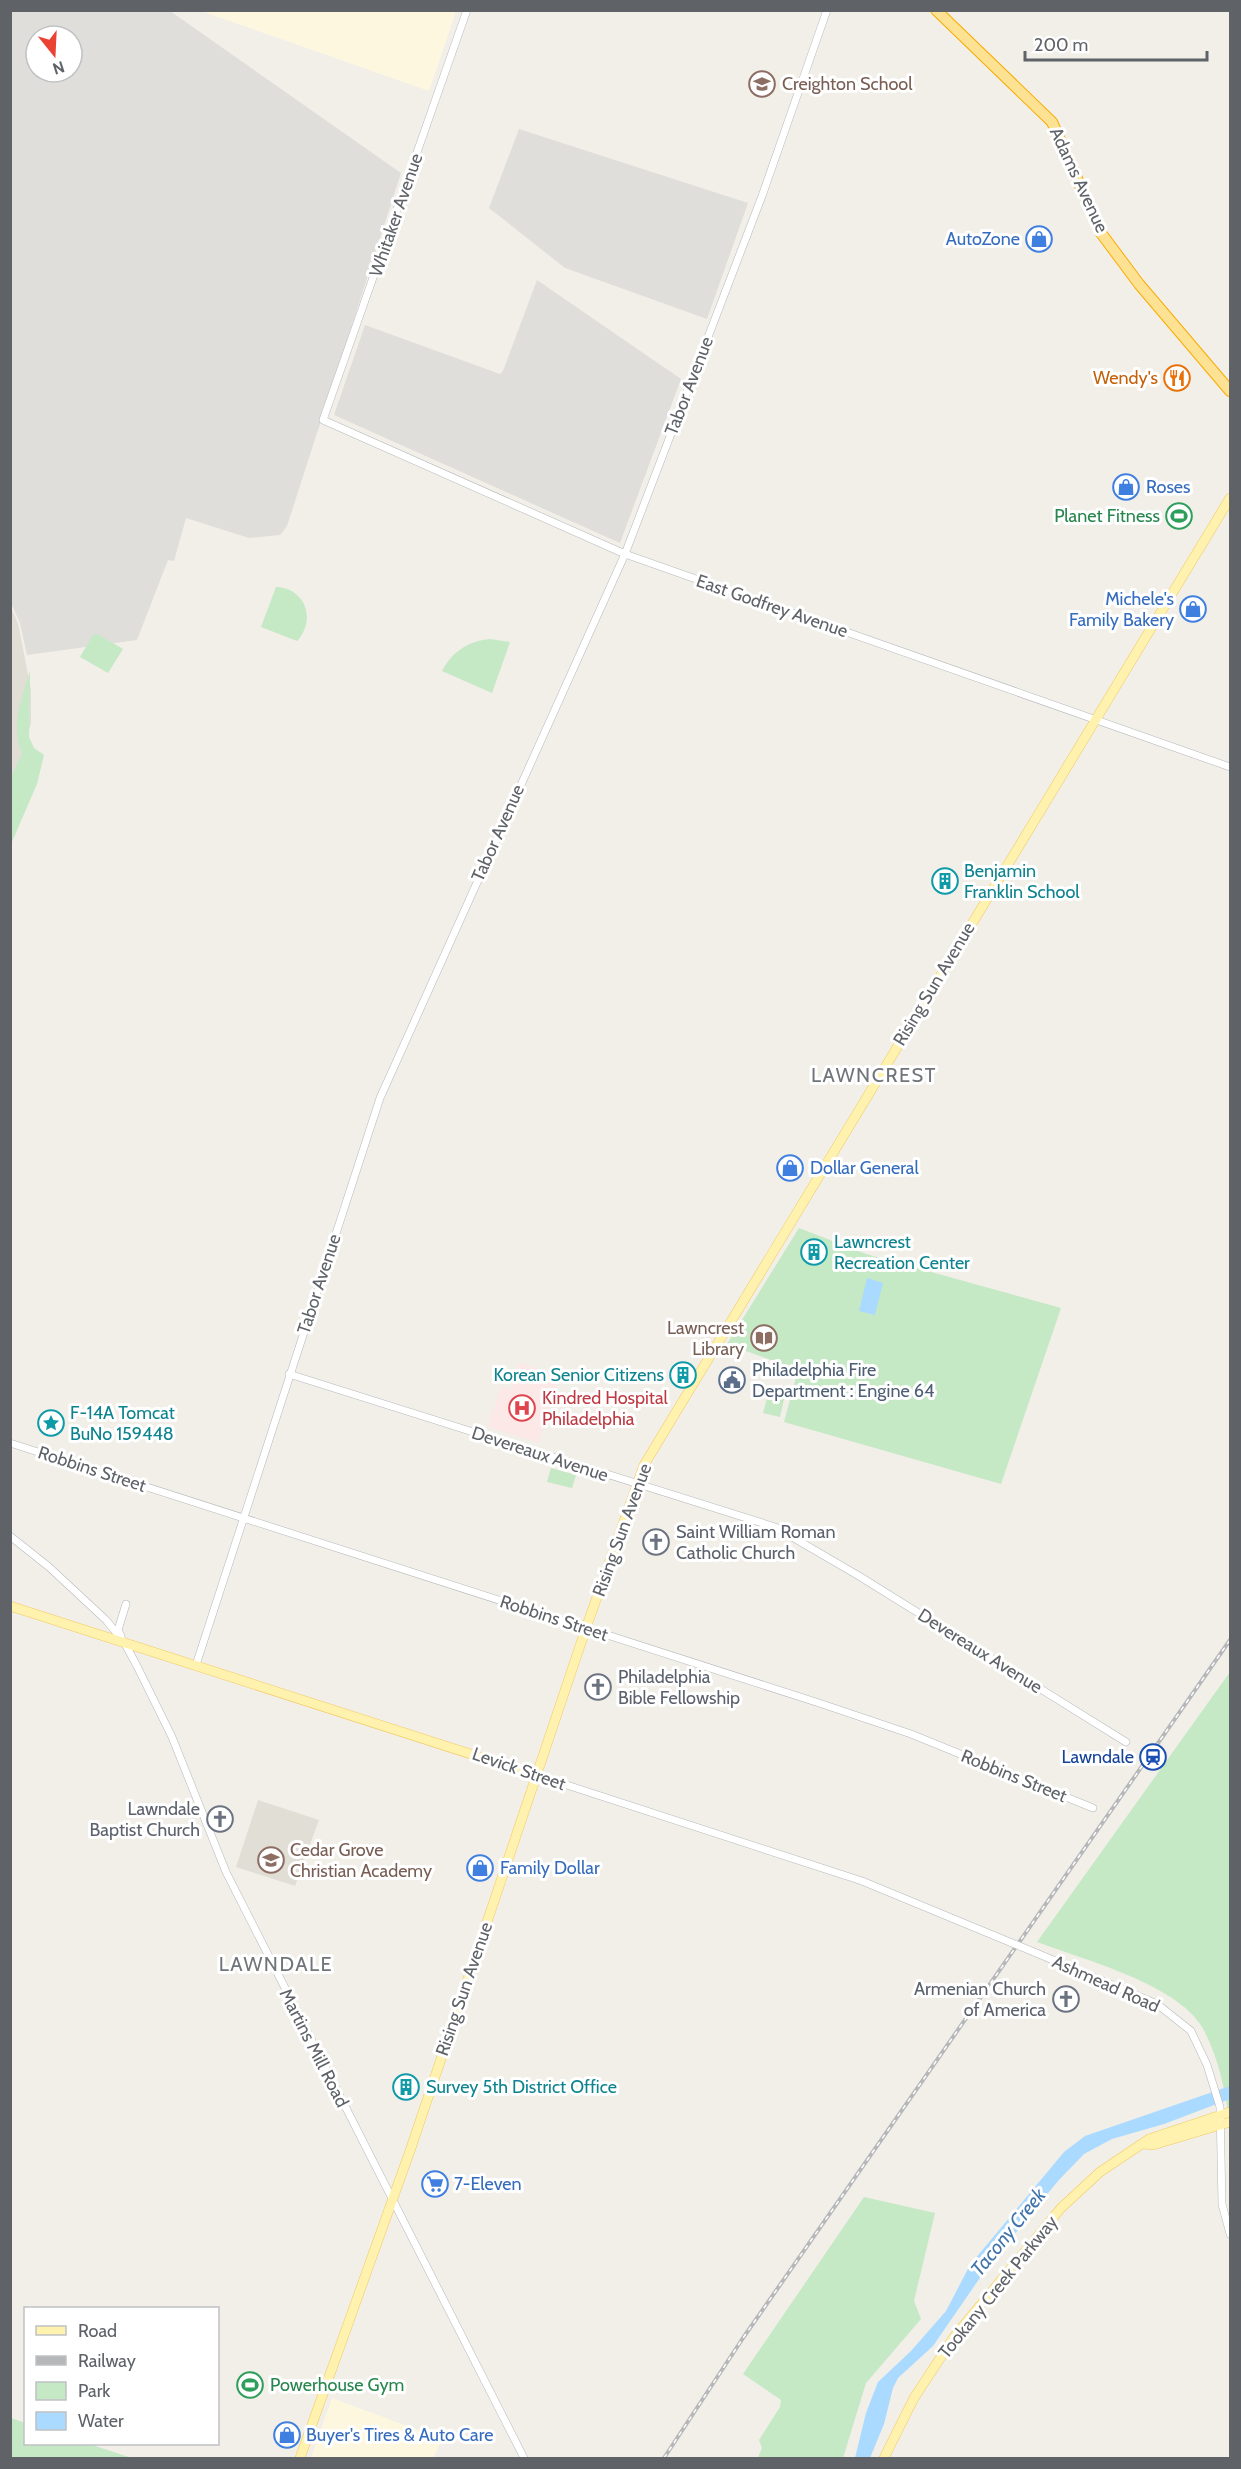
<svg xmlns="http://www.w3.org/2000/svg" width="1241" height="2469" font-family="Cabin,sans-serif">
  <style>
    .commercial { fill: #fef7e0 }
    .industrial { fill: #e0deda; fill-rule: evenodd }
    .education { fill: #e1ded6 }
    .medical { fill: #fce8e6 }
    .green { fill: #c5e8c5 }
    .water { fill: #aadaff }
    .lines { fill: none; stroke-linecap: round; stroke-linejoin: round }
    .minor-casing { stroke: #b5b8bc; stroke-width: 8 }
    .major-casing { stroke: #f2c960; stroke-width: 10 }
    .highway-casing { stroke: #f9ab00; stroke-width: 12 }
    .minor { stroke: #fff; stroke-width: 7 }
    .major { stroke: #fff2af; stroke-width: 9 }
    .highway { stroke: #fde293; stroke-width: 10 }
    .rail-casing { stroke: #b6b7b8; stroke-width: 4 }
    .rail { stroke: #fff; stroke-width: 1.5; stroke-dasharray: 4.5; stroke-linecap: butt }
    .minor-bridge-casing { stroke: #b5b8bc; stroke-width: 8; stroke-linecap: butt }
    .minor-bridge { stroke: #fff; stroke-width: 7 }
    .labels { text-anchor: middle; stroke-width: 6; stroke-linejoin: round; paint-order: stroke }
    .education-label { font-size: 18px; fill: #785e54; stroke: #fff; text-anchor: start }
    .street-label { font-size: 18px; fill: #5f6368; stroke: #fff }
    .shop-label { font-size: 18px; fill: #366cbe; stroke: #fff; text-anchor: start }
    .food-label { font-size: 18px; fill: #c56008; stroke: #fff; text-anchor: end }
    .leisure-label { font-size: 18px; fill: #27864d; stroke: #fff; text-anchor: end }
    .culture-label { font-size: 18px; fill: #0d838f; stroke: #fff; text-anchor: start }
    .service-label { font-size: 18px; fill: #4e5e75; stroke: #fff; text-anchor: start }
    .health-label { font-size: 18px; fill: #be3a42; stroke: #fff; text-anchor: start }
    .worship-label { font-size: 18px; fill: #5b616d; stroke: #fff; text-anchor: start }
    .transit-label { font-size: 18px; fill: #164399; stroke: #fff; text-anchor: end }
    .neighbourhood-label { font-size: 20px; letter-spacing: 1.5px; fill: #70757a; stroke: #fff }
    .water-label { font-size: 20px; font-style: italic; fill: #4174aa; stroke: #fff }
  </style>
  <rect width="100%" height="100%" fill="#f1efe8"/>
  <path class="commercial" d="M201,11h255l-27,80z
    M332,2398l110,41 -9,19h-122z"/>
  <path class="industrial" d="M11,11h159l231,162 -114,353 -7,9 -31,3 -63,-20 -12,43 -6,-1 -31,80 -110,15 -7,-32 -9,-20zM36,36h36v36h-36z
    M519,129l229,74 -41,116 -142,-51 -76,-60z
    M537,280l144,99 -61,164 -286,-128 31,-90 135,49 3,-3z"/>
  <path class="education" d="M10,606l8,17 13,67v33l-11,39 -9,16z
    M258,1800l61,20 -24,66 -59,-19z"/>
  <path class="medical" d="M519,1363l41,13 -21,67 -51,-16 13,-41 10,3z"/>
  <path class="green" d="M276,587c29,1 41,32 21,54l-36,-14z
    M97,634l26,15 -15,24 -28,-16 13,-22z
    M490,639l20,3 -18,51 -50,-22c10,-19 26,-30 48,-32z
    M30,671l-1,66 5,11 10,7 -7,29 -26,60v-66l11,-25c-12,-27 0,-54 8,-82z
    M799,1228l67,26 195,54 -60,176 -217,-62 14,-52 -71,-26z
    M769,1391l16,4 -5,22 -17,-4z
    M551,1468l25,7 -4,13 -25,-6z
    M1230,1672v452c-5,-33 -11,-67 -28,-97 -25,-43 -120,-68 -165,-85z
    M864,2197l71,16 -21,88 7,18 -55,64 -23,75h-85l4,-10 -3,-8 21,-33 1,-7 -38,-26z
    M11,2418l14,5 1,21h63l43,14h-121z"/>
  <path class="water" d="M867,1278l16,5 -8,32 -16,-4z
    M1230,2086v13l-66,25 -52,15 -28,15 -26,27 -72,88 -53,77 -35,32 -5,10 -9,36 -14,34h-15l11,-45 12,-31 33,-31 35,-40 24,-46 94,-113 21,-16z"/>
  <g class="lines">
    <g class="minor-casing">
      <path id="minor" d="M467,10l-144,410 302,134 605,213
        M289,1374l486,153 84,49 267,166
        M10,1443l809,260 92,31 182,74
        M10,1536l39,31 57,53 18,22 13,24 35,71 54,135 298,586
        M121,1636l-3,-6 8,-26
        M196,1665l184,-567 245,-544 137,-358 65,-186
        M536,1775l326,106 150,62
        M1034,1952l123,52 34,27 16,34 13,42 2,97 8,30"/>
    </g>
    <g class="major-casing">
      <path id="major" d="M10,1606l526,169
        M1144,2144l9,1 77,-23
        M300,2458l111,-310 175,-520 58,-163 586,-967
        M884,2458l30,-60 40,-61 107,-129 39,-36 49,-33 81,-27"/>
    </g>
    <g class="highway-casing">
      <path id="highway" d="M936,10l116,112 49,111 38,51 91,107"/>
    </g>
    <use href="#minor" class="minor"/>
    <use href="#major" class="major"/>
    <use href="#highway" class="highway"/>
    <g class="rail-casing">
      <path id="rail" d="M664,2458l79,-120 487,-698"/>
    </g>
    <use href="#rail" class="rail"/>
    <g class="minor-bridge-casing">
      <path id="minor-bridge" d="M1012,1943l22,9"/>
    </g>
    <use href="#minor-bridge" class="minor-bridge"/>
  </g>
  <defs>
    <g id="school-ring" transform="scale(1.35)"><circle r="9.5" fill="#fff" stroke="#8d6e63" stroke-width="1.5"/><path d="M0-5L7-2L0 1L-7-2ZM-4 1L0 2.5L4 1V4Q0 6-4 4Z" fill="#8d6e63"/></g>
    <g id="shop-ring" transform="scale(1.35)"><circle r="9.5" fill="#fff" stroke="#3f7fe0" stroke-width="1.5"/><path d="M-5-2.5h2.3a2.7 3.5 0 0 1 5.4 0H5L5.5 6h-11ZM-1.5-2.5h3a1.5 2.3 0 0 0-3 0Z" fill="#3f7fe0"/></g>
    <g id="restaurant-ring" transform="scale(1.35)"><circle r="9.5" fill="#fff" stroke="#e8710a" stroke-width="1.5"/><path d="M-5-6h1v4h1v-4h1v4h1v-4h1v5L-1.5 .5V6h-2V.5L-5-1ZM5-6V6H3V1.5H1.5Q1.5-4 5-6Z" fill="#e8710a"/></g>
    <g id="stadium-ring" transform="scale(1.35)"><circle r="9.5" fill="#fff" stroke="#2e9e5b" stroke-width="1.5"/><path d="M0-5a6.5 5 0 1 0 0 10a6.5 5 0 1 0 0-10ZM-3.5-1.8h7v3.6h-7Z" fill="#2e9e5b"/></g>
    <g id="building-ring" transform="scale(1.35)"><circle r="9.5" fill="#fff" stroke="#0f9aa8" stroke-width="1.5"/><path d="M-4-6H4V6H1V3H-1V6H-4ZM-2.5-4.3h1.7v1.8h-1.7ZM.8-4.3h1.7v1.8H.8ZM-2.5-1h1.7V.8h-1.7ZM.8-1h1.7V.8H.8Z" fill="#0f9aa8"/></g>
    <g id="library-ring" transform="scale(1.35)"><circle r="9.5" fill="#fff" stroke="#8d6e63" stroke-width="1.5"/><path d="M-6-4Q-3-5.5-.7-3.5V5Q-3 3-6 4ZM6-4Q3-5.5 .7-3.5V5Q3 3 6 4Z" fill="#8d6e63"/></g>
    <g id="civic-ring" transform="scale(1.35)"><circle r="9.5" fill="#fff" stroke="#5c6f8a" stroke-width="1.5"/><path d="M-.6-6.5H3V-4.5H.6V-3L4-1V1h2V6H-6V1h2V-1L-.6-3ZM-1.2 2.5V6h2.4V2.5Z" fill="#5c6f8a"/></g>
    <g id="hospital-ring" transform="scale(1.35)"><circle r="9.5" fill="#fff" stroke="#e0444e" stroke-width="1.5"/><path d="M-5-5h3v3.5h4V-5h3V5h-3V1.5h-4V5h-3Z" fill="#e0444e"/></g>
    <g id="sight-ring" transform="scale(1.35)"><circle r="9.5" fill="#fff" stroke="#0f9aa8" stroke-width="1.5"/><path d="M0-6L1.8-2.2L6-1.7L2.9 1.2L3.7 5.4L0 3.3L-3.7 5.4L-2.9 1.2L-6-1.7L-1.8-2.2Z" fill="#0f9aa8"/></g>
    <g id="church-ring" transform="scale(1.35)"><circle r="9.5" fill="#fff" stroke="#6b7280" stroke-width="1.5"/><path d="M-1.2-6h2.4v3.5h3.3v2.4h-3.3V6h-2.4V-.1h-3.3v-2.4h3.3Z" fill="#6b7280"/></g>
    <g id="station-ring" transform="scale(1.35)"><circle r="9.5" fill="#fff" stroke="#1a4fb4" stroke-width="1.5"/><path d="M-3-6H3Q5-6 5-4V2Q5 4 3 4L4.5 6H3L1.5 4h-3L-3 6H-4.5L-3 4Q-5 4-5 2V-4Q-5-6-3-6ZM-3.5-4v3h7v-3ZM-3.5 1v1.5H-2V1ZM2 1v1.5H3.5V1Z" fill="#1a4fb4"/></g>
    <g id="supermarket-ring" transform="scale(1.35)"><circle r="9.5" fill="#fff" stroke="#3f7fe0" stroke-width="1.5"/><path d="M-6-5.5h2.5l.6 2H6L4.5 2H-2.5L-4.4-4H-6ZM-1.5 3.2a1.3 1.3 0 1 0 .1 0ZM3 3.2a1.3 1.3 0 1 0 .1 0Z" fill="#3f7fe0"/></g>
  </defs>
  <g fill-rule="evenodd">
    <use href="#school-ring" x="762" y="84"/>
    <use href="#shop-ring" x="1039" y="239"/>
    <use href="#restaurant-ring" x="1177" y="378"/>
    <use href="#shop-ring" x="1126" y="487"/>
    <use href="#stadium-ring" x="1179" y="516"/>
    <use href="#shop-ring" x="1193" y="609"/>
    <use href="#building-ring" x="945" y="881"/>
    <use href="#shop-ring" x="790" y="1168"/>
    <use href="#building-ring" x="814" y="1252"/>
    <use href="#library-ring" x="764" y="1338"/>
    <use href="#building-ring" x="683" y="1375"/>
    <use href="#civic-ring" x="732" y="1380"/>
    <use href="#hospital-ring" x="522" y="1408"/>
    <use href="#sight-ring" x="51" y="1423"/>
    <use href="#church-ring" x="656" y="1542"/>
    <use href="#church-ring" x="598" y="1687"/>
    <use href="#station-ring" x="1153" y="1757"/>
    <use href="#church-ring" x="220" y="1819"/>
    <use href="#school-ring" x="271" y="1860"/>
    <use href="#shop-ring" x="480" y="1868"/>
    <use href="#church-ring" x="1066" y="1999"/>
    <use href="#building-ring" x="406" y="2087"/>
    <use href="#supermarket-ring" x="435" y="2184"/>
    <use href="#stadium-ring" x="250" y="2385"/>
    <use href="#shop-ring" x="287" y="2435"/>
  </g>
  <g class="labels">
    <g class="education-label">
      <text x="782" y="90">Creighton School</text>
      <text x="744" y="1334" text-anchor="end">Lawncrest<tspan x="744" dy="21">Library</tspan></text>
      <text x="290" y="1856">Cedar Grove<tspan x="290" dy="21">Christian Academy</tspan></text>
    </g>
    <g class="street-label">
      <text transform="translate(1079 180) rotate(65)" y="6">Adams Avenue</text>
      <text transform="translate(396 215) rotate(-71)" y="6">Whitaker Avenue</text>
      <text transform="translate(689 386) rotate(-69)" y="6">Tabor Avenue</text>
      <text transform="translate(772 606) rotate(19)" y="6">East Godfrey Avenue</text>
      <text transform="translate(498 833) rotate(-66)" y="6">Tabor Avenue</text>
      <text transform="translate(934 984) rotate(-59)" y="6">Rising Sun Avenue</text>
      <text transform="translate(319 1284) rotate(-72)" y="6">Tabor Avenue</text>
      <text transform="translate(540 1454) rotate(18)" y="6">Devereaux Avenue</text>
      <text transform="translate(92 1469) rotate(18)" y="6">Robbins Street</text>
      <text transform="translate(622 1530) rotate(-70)" y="6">Rising Sun Avenue</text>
      <text transform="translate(554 1618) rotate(18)" y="6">Robbins Street</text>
      <text transform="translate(980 1651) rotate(32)" y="6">Devereaux Avenue</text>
      <text transform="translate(519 1769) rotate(19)" y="6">Levick Street</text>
      <text transform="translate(1014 1776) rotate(22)" y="6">Robbins Street</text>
      <text transform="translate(1106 1984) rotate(24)" y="6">Ashmead Road</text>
      <text transform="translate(464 1989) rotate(-71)" y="6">Rising Sun Avenue</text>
      <text transform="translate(314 2048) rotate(63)" y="6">Martins Mill Road</text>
      <text transform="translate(998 2287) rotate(-51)" y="6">Tookany Creek Parkway</text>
    </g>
    <g class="shop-label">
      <text x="1020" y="245" text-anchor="end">AutoZone</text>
      <text x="1146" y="493">Roses</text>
      <text x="1174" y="605" text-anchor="end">Michele's<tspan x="1174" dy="21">Family Bakery</tspan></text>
      <text x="810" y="1174">Dollar General</text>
      <text x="500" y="1874">Family Dollar</text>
      <text x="454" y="2190">7-Eleven</text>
      <text x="306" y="2441">Buyer's Tires &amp; Auto Care</text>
    </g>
    <g class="food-label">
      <text x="1158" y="384">Wendy's</text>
    </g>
    <g class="leisure-label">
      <text x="1160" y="522">Planet Fitness</text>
      <text x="270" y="2391" text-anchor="start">Powerhouse Gym</text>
    </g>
    <g class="culture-label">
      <text x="964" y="877">Benjamin<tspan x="964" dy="21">Franklin School</tspan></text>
      <text x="834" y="1248">Lawncrest<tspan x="834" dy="21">Recreation Center</tspan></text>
      <text x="664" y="1381" text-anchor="end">Korean Senior Citizens</text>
      <text x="70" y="1419">F-14A Tomcat<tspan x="70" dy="21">BuNo 159448</tspan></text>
      <text x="426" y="2093">Survey 5th District Office</text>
    </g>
    <g class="service-label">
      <text x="752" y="1376">Philadelphia Fire<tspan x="752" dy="21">Department : Engine 64</tspan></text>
    </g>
    <g class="health-label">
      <text x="542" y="1404">Kindred Hospital<tspan x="542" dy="21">Philadelphia</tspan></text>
    </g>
    <g class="worship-label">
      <text x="676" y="1538">Saint William Roman<tspan x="676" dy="21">Catholic Church</tspan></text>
      <text x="618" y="1683">Philadelphia<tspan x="618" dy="21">Bible Fellowship</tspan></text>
      <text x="200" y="1815" text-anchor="end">Lawndale<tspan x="200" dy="21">Baptist Church</tspan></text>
      <text x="1046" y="1995" text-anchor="end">Armenian Church<tspan x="1046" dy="21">of America</tspan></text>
    </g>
    <g class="transit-label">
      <text x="1134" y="1763">Lawndale</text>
    </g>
    <g class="neighbourhood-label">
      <text x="874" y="1082">LAWNCREST</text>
      <text x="276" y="1971">LAWNDALE</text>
    </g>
    <g class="water-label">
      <text transform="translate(1008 2232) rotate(-51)" y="7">Tacony Creek</text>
    </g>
  </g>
  <rect width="1241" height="2469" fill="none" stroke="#5f6368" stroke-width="24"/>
  <rect x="24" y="2307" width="195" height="138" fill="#ffffff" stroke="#bfc1c3" stroke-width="1.5"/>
  <rect x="36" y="2326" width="30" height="9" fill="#fff2af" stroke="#bfc1c3" stroke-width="1.5"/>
  <text x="78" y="2337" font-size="18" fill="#5f6368">Road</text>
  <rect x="36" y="2356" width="30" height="9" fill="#b6b7b8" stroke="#bfc1c3" stroke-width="1.5"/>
  <text x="78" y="2367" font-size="18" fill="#5f6368">Railway</text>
  <rect x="36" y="2382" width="30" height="18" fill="#c5e8c5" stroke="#bfc1c3" stroke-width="1.5"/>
  <text x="78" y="2397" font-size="18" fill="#5f6368">Park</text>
  <rect x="36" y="2412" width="30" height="18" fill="#aadaff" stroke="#bfc1c3" stroke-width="1.5"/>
  <text x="78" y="2427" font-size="18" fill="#5f6368">Water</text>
  <g transform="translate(54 54) rotate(162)"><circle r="28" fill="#ffffff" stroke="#bfc1c3" stroke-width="1.5"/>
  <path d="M0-4.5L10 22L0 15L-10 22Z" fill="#ea4335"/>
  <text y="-9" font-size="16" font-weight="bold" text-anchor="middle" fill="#5f6368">N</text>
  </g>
  <path d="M1025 51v9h182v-9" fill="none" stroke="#5f6368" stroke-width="3"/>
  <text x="1034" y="51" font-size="18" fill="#5f6368" stroke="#ffffff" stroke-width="4.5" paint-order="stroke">200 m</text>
</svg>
